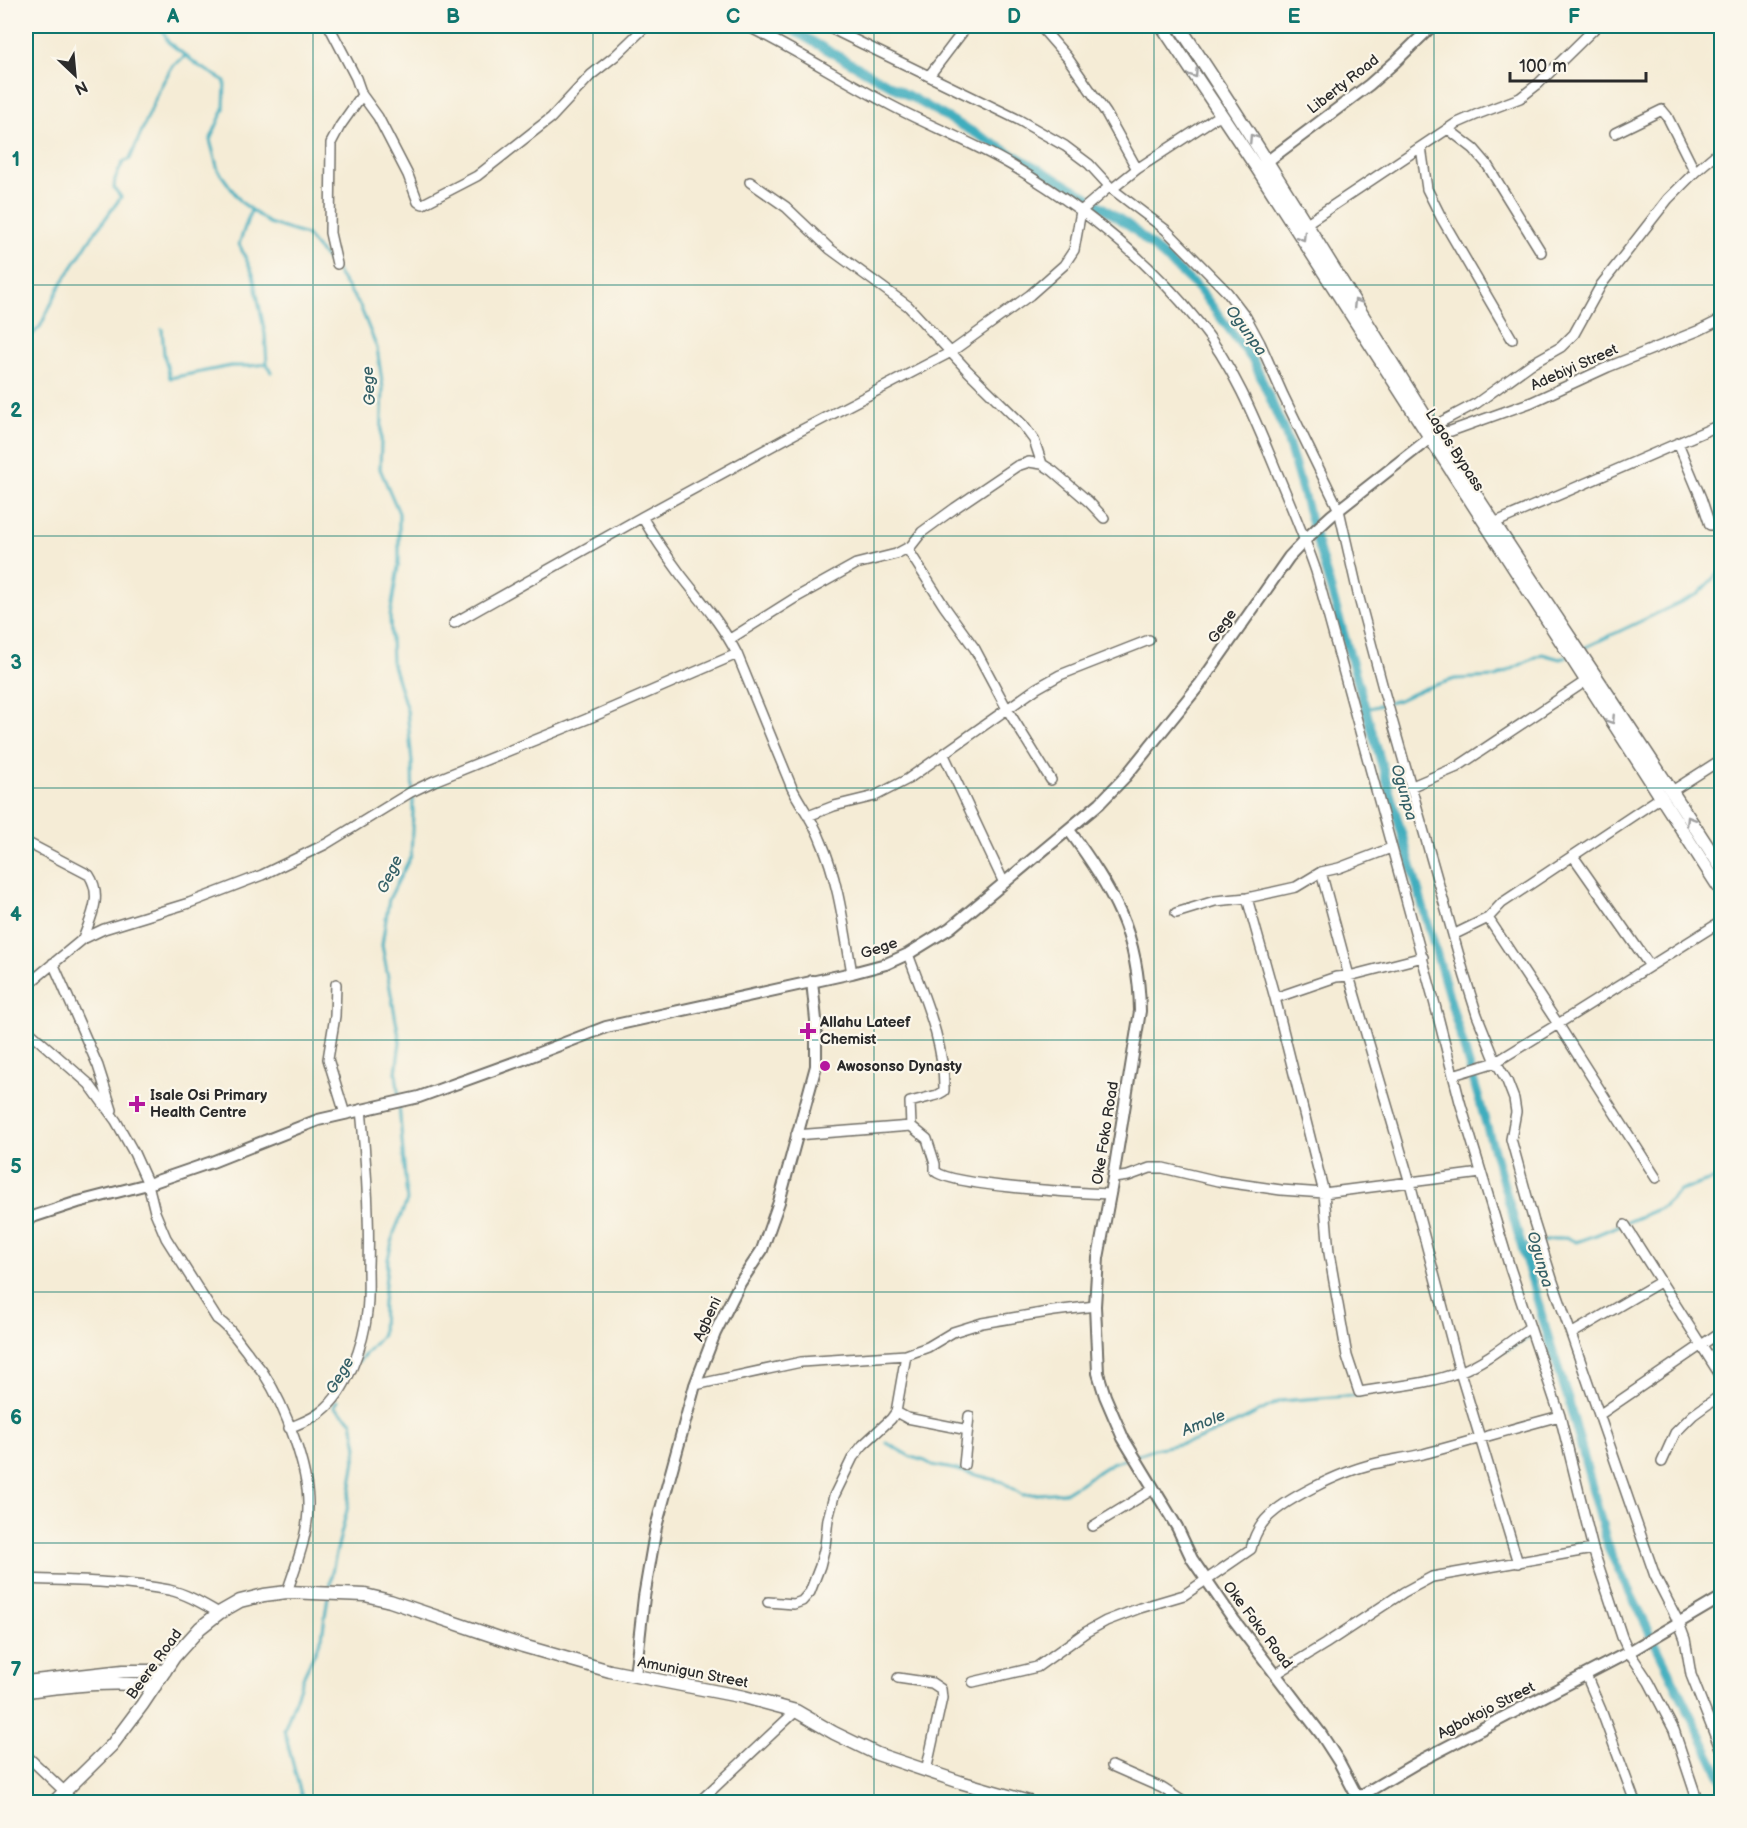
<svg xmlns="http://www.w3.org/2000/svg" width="1747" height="1828" font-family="'Balsamiq Sans',sans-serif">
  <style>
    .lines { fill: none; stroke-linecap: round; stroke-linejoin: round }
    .stream { stroke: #40adbe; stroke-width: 3 }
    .canal { stroke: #40adbe; stroke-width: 9 }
    .minor-casing { stroke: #726f67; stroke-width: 12 }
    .tertiary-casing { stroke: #726f67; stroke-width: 14 }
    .secondary-casing { stroke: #726f67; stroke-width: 15 }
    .minor { stroke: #fff; stroke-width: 9 }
    .tertiary { stroke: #fff; stroke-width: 10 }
    .secondary { stroke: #fff; stroke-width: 12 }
    .oneway { stroke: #a0a0a0 }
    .grid { fill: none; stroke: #0f766e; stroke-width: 1.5; stroke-opacity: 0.55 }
    .poi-dot { fill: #b5179e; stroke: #fbf7ec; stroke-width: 2 }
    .labels { text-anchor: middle; stroke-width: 4.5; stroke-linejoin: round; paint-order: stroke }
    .street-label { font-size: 15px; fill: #2b2b2b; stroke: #fbf7ec }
    .poi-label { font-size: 15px; font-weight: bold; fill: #2b2b2b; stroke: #fbf7ec; text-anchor: start }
    .water-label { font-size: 16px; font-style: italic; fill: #335f66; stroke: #fbf7ec }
    .neatline { fill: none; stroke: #0f766e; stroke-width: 2 }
    .grid-label { font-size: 20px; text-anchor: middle; font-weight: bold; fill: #0f766e }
  </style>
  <rect width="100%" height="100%" fill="#fbf7ec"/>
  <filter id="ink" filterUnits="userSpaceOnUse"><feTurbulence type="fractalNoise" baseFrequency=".0167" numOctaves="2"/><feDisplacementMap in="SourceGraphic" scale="12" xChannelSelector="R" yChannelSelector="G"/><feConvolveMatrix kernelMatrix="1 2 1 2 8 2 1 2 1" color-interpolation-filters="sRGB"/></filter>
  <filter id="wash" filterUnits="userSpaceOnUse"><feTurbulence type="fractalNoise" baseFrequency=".008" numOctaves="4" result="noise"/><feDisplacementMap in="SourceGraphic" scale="24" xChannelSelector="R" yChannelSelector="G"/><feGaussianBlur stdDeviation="1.35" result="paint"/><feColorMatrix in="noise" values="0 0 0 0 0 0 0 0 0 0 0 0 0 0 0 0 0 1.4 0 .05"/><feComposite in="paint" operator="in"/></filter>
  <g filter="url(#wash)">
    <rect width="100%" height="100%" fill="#f5ecd6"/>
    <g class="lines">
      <path class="stream" d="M161,26l7,16 31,24 26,15 -1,28 -14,31 8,30 23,32 28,21 37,12 29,34 25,37 17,42 6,40 -3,81 19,44v48l-9,55 2,46 15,48 5,52 1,50 -2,44 -22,43 -7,46 18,97 -4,31 3,25
        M251,210l-12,34 14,30 12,60 2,30 4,8
        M162,329l2,25 6,24 61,-12h18l18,-2
        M26,341l14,-14 20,-41 29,-45 32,-44 -7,-9 1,-9 8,-17 7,-3 31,-73 12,-21 13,-9
        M1582,649l116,-55 24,-25
        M1366,709l33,-9 24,-11 32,-10 41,-2 46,-23 18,5 7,-3
        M1521,1246l45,-9 10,5 20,-7 67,-28 17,-16 42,-15
        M1505,1351l26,-14
        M359,1361l23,-26 1,-33 5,-43 6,-26 13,-32 -8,-96
        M887,1443l24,14 14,4 7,4 21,4 50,13 20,13 43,-3 46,-29 19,-6
        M1137,1455l17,-6 40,-8 49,-21 37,-19 80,-6
        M329,1589l5,-27 13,-52 10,-63 -5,-26 -18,-14 3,-6
        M303,1802l-19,-72 20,-55 18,-38 6,-41"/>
      <path class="canal" d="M785,26l298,168 47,32 69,63 55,73 32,73 260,895 23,72 40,148 113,229"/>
    </g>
  </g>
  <g filter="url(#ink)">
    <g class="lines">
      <g class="minor-casing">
        <path id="minor" d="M329,26l27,52 6,17 16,22 30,58 10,27 5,2 54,-28 61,-48 13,-10 40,-43 24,-19 31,-30
          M747,26c49,24 97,55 147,81 38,20 80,36 117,58 70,41 136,93 187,157 35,43 57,97 78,148 14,33 28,66 40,101l118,430 26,101 50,166 50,148 33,133 29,88 7,15 20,30 25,48 24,72
          M826,26l193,94 46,26 24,18 23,25 54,41 61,62 19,25 14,26 23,52 56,115 20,88 24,90 82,289 12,38 19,47 11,19 7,18 2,13 -5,27 23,83 19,60 102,294 24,47 6,16 6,36 31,78
          M1040,26l27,31 39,56 31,56
          M929,76l38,-50
          M1448,129l26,20 12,14 55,89
          M1615,133l47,-23 5,6 28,56
          M1421,147l6,42 15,30 70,120
          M750,182l36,25 44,42 78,57 60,65 55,54 11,15 8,24
          M1307,223l148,-99 23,-10 42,-16 18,-14 59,-58
          M337,264l-7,-31 1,-90 9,-17 22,-31
          M1437,433l14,-2 81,-29 76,-35 92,-37 22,-11
          M1440,433l-1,-7 2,-4 36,-19 54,-39 30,-17 13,-13 27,-49 67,-86 27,-27 27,-23
          M1678,443l23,55 9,27
          M642,517c12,20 25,39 39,58 20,26 41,49 56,79l55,134c9,18 22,34 29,53 18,41 23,88 31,132
          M1494,523l228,-99
          M907,548l37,58 31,43 32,60 44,71
          M454,623l188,-106 152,-83 157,-82 79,-57 34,-30 10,-15 7,-39 28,-24 3,2 25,-20 84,-55
          M730,639l65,-41 61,-34 40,-10 15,-8 11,-14 33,-24 62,-42 12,-4 13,2 11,7 36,31 15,16
          M944,755l60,128
          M1410,787l47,-20 129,-86
          M1672,791l50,-32
          M808,816l26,-10 41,-10 33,-17 129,-91 23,-13 89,-35
          M26,842l63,33c14,21 2,42 -6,64
          M1573,856l77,110
          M1321,872l28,104 61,207 50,189 58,191
          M1247,898l28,100 49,195 5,60 18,103 12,36c34,-6 68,-7 100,-20 26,-10 49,-29 71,-45
          M1176,913l39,-12 32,-3 49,-11 25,-15 18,-4 52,-20
          M1453,935l35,-17
          M908,954c16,44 37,90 36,137l-7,4 -27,7 1,24 16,13 8,25v7c15,15 147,22 175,23
          M53,963l45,103 14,44
          M336,984l-1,32 -7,43 17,55
          M26,986l57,-47 21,-10 85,-26 73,-28 64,-31 85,-52 23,-11 153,-62 150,-65
          M1275,998l61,-21 13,-1 74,-19
          M26,1029l63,55 27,37 18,32 14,31 7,28 11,26 51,81c13,8 20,21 30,33 5,8 12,14 17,22 21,32 45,95 44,133 0,29 -12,58 -21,85
          M1453,1075l43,-13 62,-38 164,-103
          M796,1135l115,-9
          M1113,1178l15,-2 22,-8h13l55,13 63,9 43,3 157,-20
          M1656,1178l-98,-154 -70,-106 14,-15 159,-106
          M1625,1225l97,153
          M1571,1334l89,-52
          M695,1385l106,-23 105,-7 22,-8 25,-15 29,-9 72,-12 41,-5
          M896,1412l11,6 61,12
          M1599,1415l123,-84
          M289,1428c11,-5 24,-9 33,-17 25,-19 42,-68 45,-99 2,-15 1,-31 1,-46 2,-52 -2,-105 -7,-157
          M1662,1462l13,-29 18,-18 29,-21
          M964,1465l5,-49
          M1093,1526l59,-36
          M26,1579c47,2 96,2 143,11 18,4 34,14 50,23
          M768,1602l26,2 8,-3 8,-9 10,-26 5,-20 3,-27 6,-23 19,-39 10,-12 28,-26 5,-7 10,-57
          M1276,1674l49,-30 79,-52 28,-15 161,-28
          M1586,1675l15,35 34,92
          M898,1678l34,5 9,6 1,9 -16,73
          M973,1682l64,-15 49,-35 20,-11 34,-13 44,-13 67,-46c2,-9 5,-17 11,-25 17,-24 82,-53 111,-60 17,-4 33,-6 50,-10 46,-12 91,-26 137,-38
          M26,1755l39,37
          M1112,1766l50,22 22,14
          M699,1802l97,-91"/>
      </g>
      <g class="tertiary-casing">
        <path id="tertiary" d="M1261,166l108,-81 25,-22 38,-37
          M1069,830c44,61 70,103 71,181l-27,167 -15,80 -3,48 3,67 7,23 18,42 54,89 15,32 42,61 87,114 18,28 21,40
          M26,1219l52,-17 70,-18 64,-22 106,-42 101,-23 102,-37 85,-33 246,-54 34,-9 22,-10 42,-26 150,-125 25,-26 75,-93 89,-127 20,-21 23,-21 103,-81
          M635,1676l9,-79 12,-70 39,-142 20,-52 25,-50 22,-33 17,-48 37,-136v-46l-4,-39
          M65,1792l6,10
          M1350,1802l70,-41 209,-109 93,-55"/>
      </g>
      <g class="secondary-casing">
        <path id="secondary" d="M1162,26l95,142 465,724
          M1179,26c90,134 172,272 258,409 93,146 192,288 285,434
          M26,1682l97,-11h42
          M26,1691c43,-5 85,-11 129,-5
          M54,1802l58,-57 30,-40 32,-48 26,-29 19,-15 21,-12 24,-6 23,-3 78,3 25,6 133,45 87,25 134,26 52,14 38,22 43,21 83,28 69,20"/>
      </g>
      <use href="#minor" class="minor"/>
      <use href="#tertiary" class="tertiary"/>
      <use href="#secondary" class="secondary"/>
    </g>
    <defs><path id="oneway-chevron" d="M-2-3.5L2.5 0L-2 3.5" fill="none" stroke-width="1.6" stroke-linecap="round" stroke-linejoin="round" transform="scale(1.5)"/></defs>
    <g class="oneway">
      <use href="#oneway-chevron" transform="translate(1194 74) rotate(56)"/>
      <use href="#oneway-chevron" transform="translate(1253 138) rotate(-123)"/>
      <use href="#oneway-chevron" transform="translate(1302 237) rotate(58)"/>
      <use href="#oneway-chevron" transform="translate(1357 303) rotate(-122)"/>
      <use href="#oneway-chevron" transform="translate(1611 720) rotate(57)"/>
      <use href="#oneway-chevron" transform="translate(1690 820) rotate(-122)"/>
    </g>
  </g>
  <path class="grid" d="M313,26v1776M593,26v1776M874,26v1776M1154,26v1776M1434,26v1776M26,285h1696M26,536h1696M26,788h1696M26,1040h1696M26,1292h1696M26,1543h1696"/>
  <g class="poi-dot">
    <path d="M805 1022h6v6h6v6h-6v6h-6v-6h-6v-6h6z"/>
    <circle cx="825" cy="1066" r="6"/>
    <path d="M134 1095h6v6h6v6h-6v6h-6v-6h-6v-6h6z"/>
  </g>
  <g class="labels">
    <g class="street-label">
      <text transform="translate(1343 84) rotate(-38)" y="5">Liberty Road</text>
      <text transform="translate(1574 367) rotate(-24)" y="5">Adebiyi Street</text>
      <text transform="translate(1455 450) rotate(57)" y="5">Lagos Bypass</text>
      <text transform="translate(1222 626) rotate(-55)" y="5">Gege</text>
      <text transform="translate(879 948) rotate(-19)" y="5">Gege</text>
      <text transform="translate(1105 1133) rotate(-81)" y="5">Oke Foko Road</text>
      <text transform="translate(707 1319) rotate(-65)" y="5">Agbeni</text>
      <text transform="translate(1258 1625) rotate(53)" y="5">Oke Foko Road</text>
      <text transform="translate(154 1664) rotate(-54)" y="5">Beere Road</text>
      <text transform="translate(693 1672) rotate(11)" y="5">Amunigun Street</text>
      <text transform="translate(1486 1710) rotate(-27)" y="5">Agbokojo Street</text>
    </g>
    <g class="poi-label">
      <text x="820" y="1027">Allahu Lateef<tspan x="820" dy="17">Chemist</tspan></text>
      <text x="837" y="1071">Awosonso Dynasty</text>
      <text x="150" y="1100">Isale Osi Primary<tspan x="150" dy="17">Health Centre</tspan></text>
    </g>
    <g class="water-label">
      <text transform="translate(1247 330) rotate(54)" y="6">Ogunpa</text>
      <text transform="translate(368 386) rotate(-94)" y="6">Gege</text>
      <text transform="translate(1405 792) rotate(74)" y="6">Ogunpa</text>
      <text transform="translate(389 874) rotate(-65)" y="6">Gege</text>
      <text transform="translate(1541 1259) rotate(74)" y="6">Ogunpa</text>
      <text transform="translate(339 1375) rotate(-60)" y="6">Gege</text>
      <text transform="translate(1203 1422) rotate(-22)" y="6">Amole</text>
    </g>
  </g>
  <rect width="1747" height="1828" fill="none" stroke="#fbf7ec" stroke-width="66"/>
  <g transform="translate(75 75) rotate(154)" stroke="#fbf7ec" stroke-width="4.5" paint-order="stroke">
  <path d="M0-4.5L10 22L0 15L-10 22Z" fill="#2b2b2b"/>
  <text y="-9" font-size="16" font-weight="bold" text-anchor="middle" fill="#2b2b2b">N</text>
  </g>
  <path d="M1510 72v9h136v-9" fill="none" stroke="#2b2b2b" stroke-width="3"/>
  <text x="1519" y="72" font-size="18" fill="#2b2b2b" stroke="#fbf7ec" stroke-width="4.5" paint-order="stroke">100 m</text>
  <rect x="33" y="33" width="1681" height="1762" class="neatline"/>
  <g class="grid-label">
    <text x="173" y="23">A</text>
    <text x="453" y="23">B</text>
    <text x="733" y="23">C</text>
    <text x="1014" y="23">D</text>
    <text x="1294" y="23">E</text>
    <text x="1574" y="23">F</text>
    <text x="16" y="166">1</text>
    <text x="16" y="417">2</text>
    <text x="16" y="669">3</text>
    <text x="16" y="921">4</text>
    <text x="16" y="1173">5</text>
    <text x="16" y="1424">6</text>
    <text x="16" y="1676">7</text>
  </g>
</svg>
